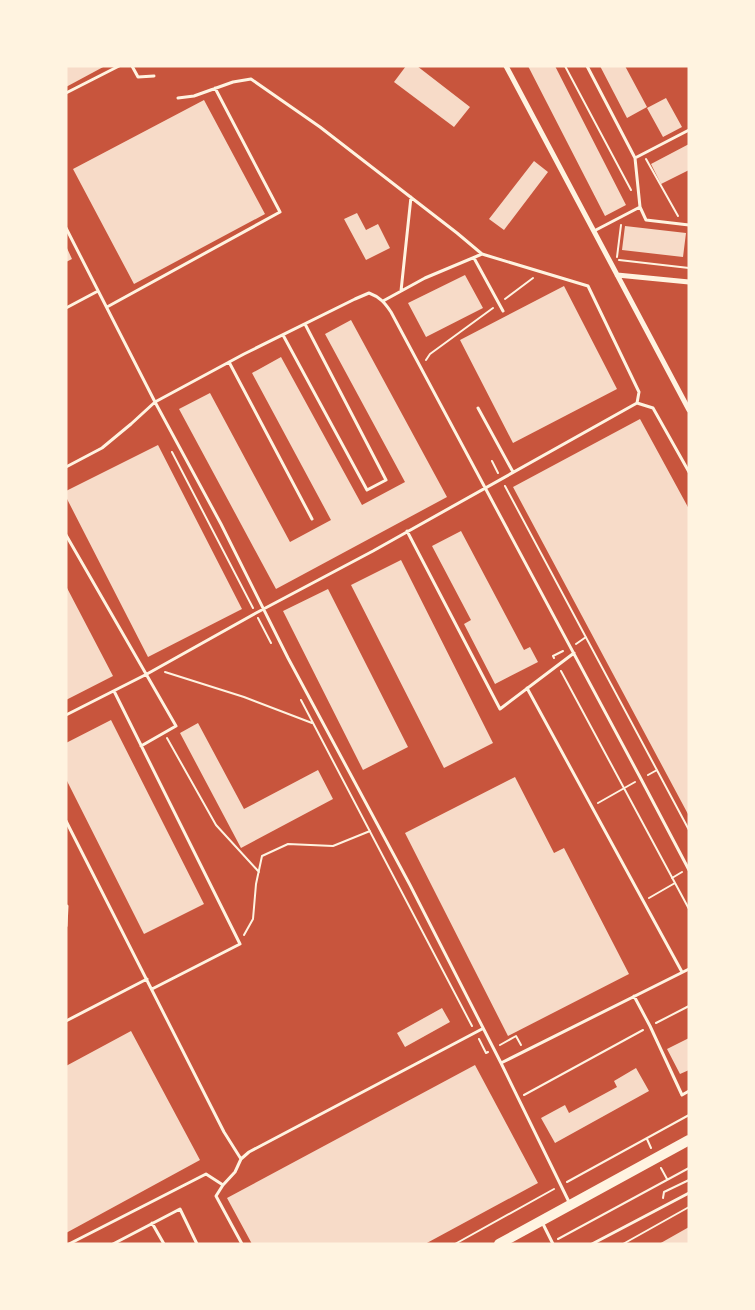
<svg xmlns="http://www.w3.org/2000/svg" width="755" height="1310" font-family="Lato,sans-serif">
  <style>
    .building { fill: #f7dbc8 }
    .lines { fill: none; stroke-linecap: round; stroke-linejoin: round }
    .path { stroke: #fff3e0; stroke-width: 2 }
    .service { stroke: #fff3e0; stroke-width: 3 }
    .minor { stroke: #fff3e0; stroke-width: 5 }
    .primary { stroke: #fff3e0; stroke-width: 10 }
  </style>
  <rect width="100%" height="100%" fill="#c8553d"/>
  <path class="building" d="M66,66h39l-39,21z
    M406,66h11l53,41 -16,20 -60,-45z
    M528,66h27l71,139 -21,11z
    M600,66h25l22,41 -20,11z
    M666,98l16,29 -19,10 -16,-29z
    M204,100l61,114 -131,70 -61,-115z
    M689,144v26l-28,14 -10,-20z
    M534,161l14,11 -44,58 -15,-11z
    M357,213l9,17 12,-6 12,24 -24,12 -22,-41z
    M625,226l61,7 -3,24 -61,-7z
    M66,246l6,13 -6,3z
    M465,275l18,33 -57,29 -18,-34z
    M564,286l53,103 -104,54 -53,-103z
    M351,320l96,177 -171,92 -97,-180 31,-16 80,149 41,-22 -79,-147 29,-16 81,148 43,-23 -80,-148z
    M640,419l49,90v307l-176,-329z
    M158,445l84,164 -94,48 -82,-160v-6z
    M461,531l63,119 6,-3 8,15 -43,22 -31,-60 7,-4 -39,-74z
    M401,560l92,183 -49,25 -93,-183z
    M66,586l47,90 -47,24z
    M328,589l80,158 -45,23 -80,-159z
    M111,720l93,184 -60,30 -78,-155v-36z
    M198,723l46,86 74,-39 15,29 -92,49 -61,-115z
    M515,777l39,76 10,-5 65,126 -121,62 -103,-203z
    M442,1008l8,14 -45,25 -8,-14z
    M131,1031l69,129 -134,73v-167z
    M689,1038v32l-9,4 -13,-25z
    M475,1065l63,118 -113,61h-173l-25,-46z
    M636,1068l13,23 -94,52 -14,-25 24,-13 4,8 48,-26 -3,-6z
    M689,1227v17h-30z"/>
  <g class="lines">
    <path class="path" d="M565,66l66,124
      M646,159l32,57
      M617,257l4,-32
      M619,260l70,8
      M505,299l28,-21
      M426,360l4,-6 63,-46
      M172,452l81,156
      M492,461l6,12
      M505,486l184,344
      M258,618l13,25
      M576,644l10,-7
      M554,658l-1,-2 10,-5
      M561,671l128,238
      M165,672l79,25 68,26
      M301,700l171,326
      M167,738l49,87 43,47
      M648,775l9,-5
      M598,803l37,-21
      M672,878l10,-6
      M649,898l26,-15
      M244,935l9,-16 3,-35 6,-28 26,-12 45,2 37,-15
      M656,1023l33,-17
      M479,1039l7,14 2,-1
      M500,1045l16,-9 5,9
      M524,1095l119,-65
      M647,1139l4,9
      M661,1168l6,11
      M567,1182l122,-67
      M663,1198l1,-6 25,-12
      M558,1239l131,-71
      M455,1244l99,-55
      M623,1244l66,-37"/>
    <path class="service" d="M132,66l6,11 16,-1
      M587,66l48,92 5,49 6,13 43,5
      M66,93l53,-27
      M178,98l16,-2 39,-14 18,-3 69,48 137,106 25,21
      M635,158l54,-28
      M66,228l89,174 66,122 67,134 122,227 91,178 69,141
      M594,231l46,-24
      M474,258l29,53
      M401,291l10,-94
      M383,301l42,-23 57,-24 106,32 51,106 -2,11
      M107,307l173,-95 -65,-124
      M66,308l32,-17
      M283,335l84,155 19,-10 -81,-156
      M229,362l83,157
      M478,408l35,64
      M66,467l36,-19 29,-24 24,-22 89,-48 111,-55 14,-6c11,4 16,10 22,19l250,467 48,91
      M407,531l93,178 74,-56
      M66,535l110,191 -35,20
      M527,688l155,284
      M114,691l126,253 -88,45
      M66,715l81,-41 109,-61 117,-62 264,-148 16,5 36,64
      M66,821l158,311 17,27 8,-7 233,-123
      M66,926l1,-20
      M634,996l16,30 32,69 7,-4
      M66,1021l81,-42
      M501,1063l188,-94
      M241,1159l-6,13 -12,13 -7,11 26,48
      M542,1222l11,22
      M152,1223l12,21
      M69,1244l137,-70 17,11
      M113,1244l67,-35 17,35
      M592,1244l97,-51"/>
    <path class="minor" d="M506,66l183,344
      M617,275l72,7"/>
    <path class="primary" d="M499,1244l190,-104"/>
  </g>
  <rect width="755" height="1310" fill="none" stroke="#fff3e0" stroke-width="135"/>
</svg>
